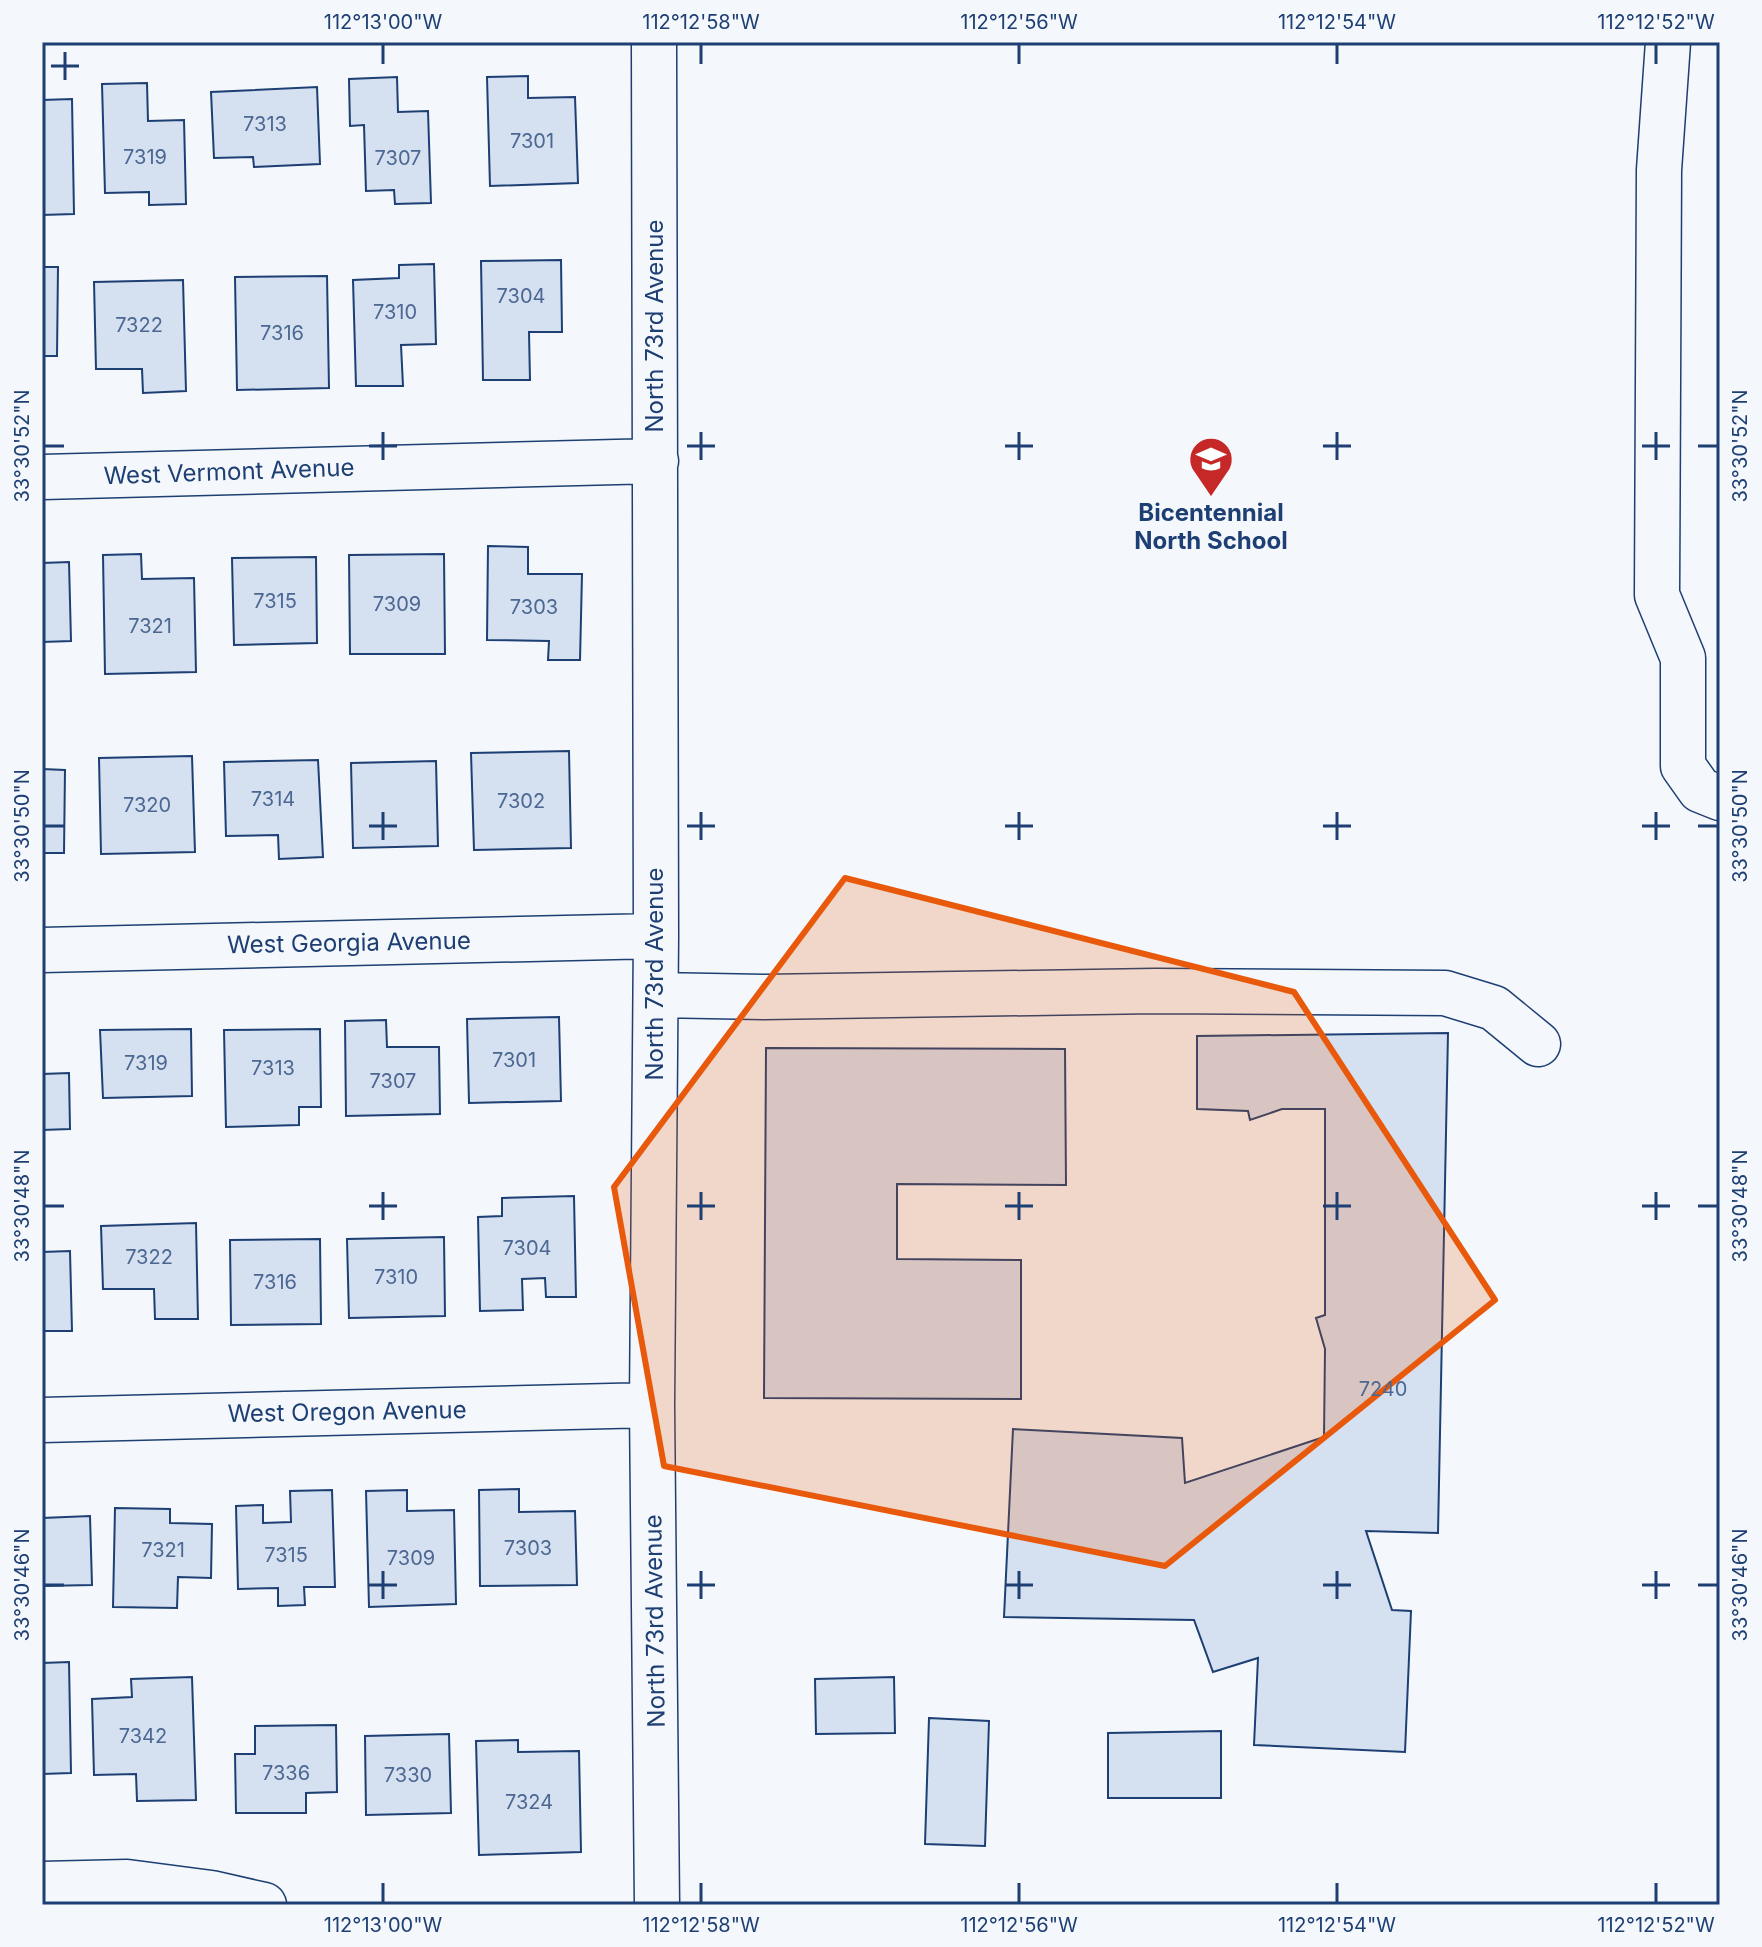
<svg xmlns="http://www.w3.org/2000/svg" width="1762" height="1947" font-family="Inter,sans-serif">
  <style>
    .building { fill: #d5e0f0; stroke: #1d3f73; stroke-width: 2 }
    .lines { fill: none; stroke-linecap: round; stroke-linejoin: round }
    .minor-casing { stroke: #1d3f73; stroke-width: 47 }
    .minor { stroke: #f4f7fb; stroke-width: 44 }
    .marked { fill: #e8590c; fill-opacity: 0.2; stroke: #e8590c; stroke-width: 6; stroke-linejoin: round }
    .ticks { fill: none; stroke: #1d3f73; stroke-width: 3 }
    .labels { text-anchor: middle; stroke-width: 6; stroke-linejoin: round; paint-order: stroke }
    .number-label { font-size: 20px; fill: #4b6792 }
    .street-label { font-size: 24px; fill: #1d3f73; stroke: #f4f7fb }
    .poi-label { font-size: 24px; font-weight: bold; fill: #1d3f73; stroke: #f4f7fb }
    .neatline { fill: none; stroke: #1d3f73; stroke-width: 3 }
    .ticks-label { font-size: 20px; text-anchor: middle; fill: #1d3f73 }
  </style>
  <rect width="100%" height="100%" fill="#f4f7fb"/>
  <path class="building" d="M528,76v22l47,-1 3,86 -88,3 -3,-109z
    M397,77l1,35 30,-1 3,92 -36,1 -1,-14 -28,1 -2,-66 -14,1 -1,-47z
    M147,83l1,38 36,-1 2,84 -37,1v-13l-44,1 -3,-109z
    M317,87l3,77 -66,3 -1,-10 -39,1 -3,-66z
    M72,99l2,115 -32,1v-115z
    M561,260l1,72h-33l1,48h-47l-2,-119z
    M434,264l2,80 -35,1 2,41h-47l-3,-106 46,-2v-13z
    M42,267h16l-1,89h-15z
    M327,276l2,112 -92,2 -2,-113z
    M183,280l3,111 -43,2 -1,-24h-46l-2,-87z
    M488,546l40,1v27h54l-2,86h-32l1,-19 -62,-1z
    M141,554l1,25 52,-1 2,94 -91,2 -2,-119z
    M444,554l1,100h-95l-1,-99z
    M316,557l1,86 -83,2 -2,-87z
    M69,562l2,79 -29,1v-79z
    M569,751l2,97 -97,2 -3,-97z
    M192,756l3,96 -94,2 -2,-96z
    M318,760l5,97 -44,2 -1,-24 -52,1 -2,-74z
    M436,761l2,85 -85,2 -2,-85z
    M42,769l23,1 -1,83h-22z
    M559,1017l2,84 -92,2 -2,-84z
    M386,1020l1,27h52l1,67 -94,2 -1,-95z
    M191,1029l1,67 -89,2 -3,-68z
    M320,1029l1,78h-22v18l-73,2 -2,-97z
    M1448,1033l-10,500 -72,-2 26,79 19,1 -6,141 -151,-7 4,-87 -45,14 -19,-52 -190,-3 9,-188 169,9 3,45 139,-46 1,-88 -9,-31 9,-3v-206h-43l-32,11 -2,-9 -51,-2v-73z
    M766,1048l299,1 1,136 -169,-1v75l124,1v139l-257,-1z
    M69,1073l1,56 -28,1v-56z
    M574,1196l2,101h-30l-1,-19 -23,1 1,31 -43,1 -2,-94 24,-1v-18z
    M196,1223l2,96h-43l-1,-30h-51l-2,-63z
    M444,1237l1,79 -96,2 -2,-79z
    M320,1239l1,85 -90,1 -1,-85z
    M70,1251l2,80h-30v-79z
    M519,1489v23l56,-1 2,74 -97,1 -1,-96z
    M332,1490l3,97h-31l1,18 -27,1v-18l-40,1 -2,-83 27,-1v18l28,-1 -1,-31z
    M407,1490v21l47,-1 2,94 -87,3 -3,-116z
    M115,1508l55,1v14l42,1 -1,54 -33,-1 -1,31 -64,-1z
    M90,1516l2,69 -50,1v-68z
    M69,1662l2,111 -29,1v-111z
    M192,1677l4,123 -59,1 -1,-27 -42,1 -2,-76 40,-2 -1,-18z
    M894,1677l1,56 -79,1 -1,-55z
    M929,1718l60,3 -4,125 -60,-2z
    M336,1725l1,67 -31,1v20h-70l-1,-59h20v-28z
    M1221,1731v67h-113v-65z
    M449,1734l2,79 -85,2 -1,-79z
    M518,1740v12l61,-1 2,101 -102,3 -3,-114z"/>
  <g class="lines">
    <g class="minor-casing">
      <path id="minor" d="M654,42l2,894 -4,469 5,500
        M1668,42l-9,128 -2,425 26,63v108l17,24 20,8
        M42,477l614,-16
        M42,950l614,-14
        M656,995l108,2 391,-6 290,2 49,15 44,36
        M42,1420l610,-15
        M42,1884l85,-2 84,11 53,12"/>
    </g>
    <use href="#minor" class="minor"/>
  </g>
  <path class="marked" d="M845,878l449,114 201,308 -330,266 -501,-100 -50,-279z"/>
  <path class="ticks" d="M383,44v20M701,44v20M1019,44v20M1337,44v20M1656,44v20M65,52v28M51,66h28M383,432v28M701,432v28M1019,432v28M1337,432v28M1656,432v28M44,446h20M369,446h28M687,446h28M1005,446h28M1323,446h28M1642,446h28M1698,446h20M383,812v28M701,812v28M1019,812v28M1337,812v28M1656,812v28M44,826h20M369,826h28M687,826h28M1005,826h28M1323,826h28M1642,826h28M1698,826h20M383,1192v28M701,1192v28M1019,1192v28M1337,1192v28M1656,1192v28M44,1206h20M369,1206h28M687,1206h28M1005,1206h28M1323,1206h28M1642,1206h28M1698,1206h20M383,1571v28M701,1571v28M1019,1571v28M1337,1571v28M1656,1571v28M44,1585h20M369,1585h28M687,1585h28M1005,1585h28M1323,1585h28M1642,1585h28M1698,1585h20M383,1883v20M701,1883v20M1019,1883v20M1337,1883v20M1656,1883v20"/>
  <defs>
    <g id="school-pin" transform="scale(2.3)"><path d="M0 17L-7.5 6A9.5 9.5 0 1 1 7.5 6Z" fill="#c62828" stroke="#f4f7fb"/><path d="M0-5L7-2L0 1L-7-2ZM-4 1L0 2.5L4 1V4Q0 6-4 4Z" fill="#fff"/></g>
  </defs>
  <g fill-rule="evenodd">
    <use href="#school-pin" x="1211" y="459"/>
  </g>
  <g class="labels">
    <g class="number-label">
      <text x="265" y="131">7313</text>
      <text x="532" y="148">7301</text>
      <text x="145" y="164">7319</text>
      <text x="398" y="165">7307</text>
      <text x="521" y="303">7304</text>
      <text x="395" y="319">7310</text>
      <text x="139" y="332">7322</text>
      <text x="282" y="340">7316</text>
      <text x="275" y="608">7315</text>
      <text x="397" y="611">7309</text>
      <text x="534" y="614">7303</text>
      <text x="150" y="633">7321</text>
      <text x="273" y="806">7314</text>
      <text x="521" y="808">7302</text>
      <text x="147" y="812">7320</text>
      <text x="514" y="1067">7301</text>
      <text x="146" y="1070">7319</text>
      <text x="273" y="1075">7313</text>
      <text x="393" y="1088">7307</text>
      <text x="527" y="1255">7304</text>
      <text x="149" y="1264">7322</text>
      <text x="396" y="1284">7310</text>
      <text x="275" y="1289">7316</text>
      <text x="1383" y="1396">7240</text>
      <text x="528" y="1555">7303</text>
      <text x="163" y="1557">7321</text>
      <text x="286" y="1562">7315</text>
      <text x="411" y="1565">7309</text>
      <text x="143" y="1743">7342</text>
      <text x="286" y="1780">7336</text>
      <text x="408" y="1782">7330</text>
      <text x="529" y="1809">7324</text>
    </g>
    <g class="street-label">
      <text transform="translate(655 326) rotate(-90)" y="8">North 73rd Avenue</text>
      <text transform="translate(229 472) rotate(-2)" y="8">West Vermont Avenue</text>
      <text transform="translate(349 943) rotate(-1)" y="8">West Georgia Avenue</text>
      <text transform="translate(655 974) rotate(-90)" y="8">North 73rd Avenue</text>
      <text transform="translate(347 1412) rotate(-1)" y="8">West Oregon Avenue</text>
      <text transform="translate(655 1621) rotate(-91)" y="8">North 73rd Avenue</text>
    </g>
    <g class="poi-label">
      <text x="1211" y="521">Bicentennial<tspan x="1211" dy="28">North School</tspan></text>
    </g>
  </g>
  <rect width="1762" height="1947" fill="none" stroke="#f4f7fb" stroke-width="88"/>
  <rect x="44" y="44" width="1674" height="1859" class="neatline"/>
  <g class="ticks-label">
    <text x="383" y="29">112°13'00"W</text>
    <text x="701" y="29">112°12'58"W</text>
    <text x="1019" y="29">112°12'56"W</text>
    <text x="1337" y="29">112°12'54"W</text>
    <text x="1656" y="29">112°12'52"W</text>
    <text transform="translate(22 446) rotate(-90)" y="7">33°30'52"N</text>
    <text transform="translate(1740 446) rotate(-90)" y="7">33°30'52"N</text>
    <text transform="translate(22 826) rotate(-90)" y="7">33°30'50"N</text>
    <text transform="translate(1740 826) rotate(-90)" y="7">33°30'50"N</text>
    <text transform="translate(22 1206) rotate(-90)" y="7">33°30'48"N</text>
    <text transform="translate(1740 1206) rotate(-90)" y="7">33°30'48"N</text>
    <text transform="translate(22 1585) rotate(-90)" y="7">33°30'46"N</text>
    <text transform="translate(1740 1585) rotate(-90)" y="7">33°30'46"N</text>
    <text x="383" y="1932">112°13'00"W</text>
    <text x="701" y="1932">112°12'58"W</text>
    <text x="1019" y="1932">112°12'56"W</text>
    <text x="1337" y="1932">112°12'54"W</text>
    <text x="1656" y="1932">112°12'52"W</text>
  </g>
</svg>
